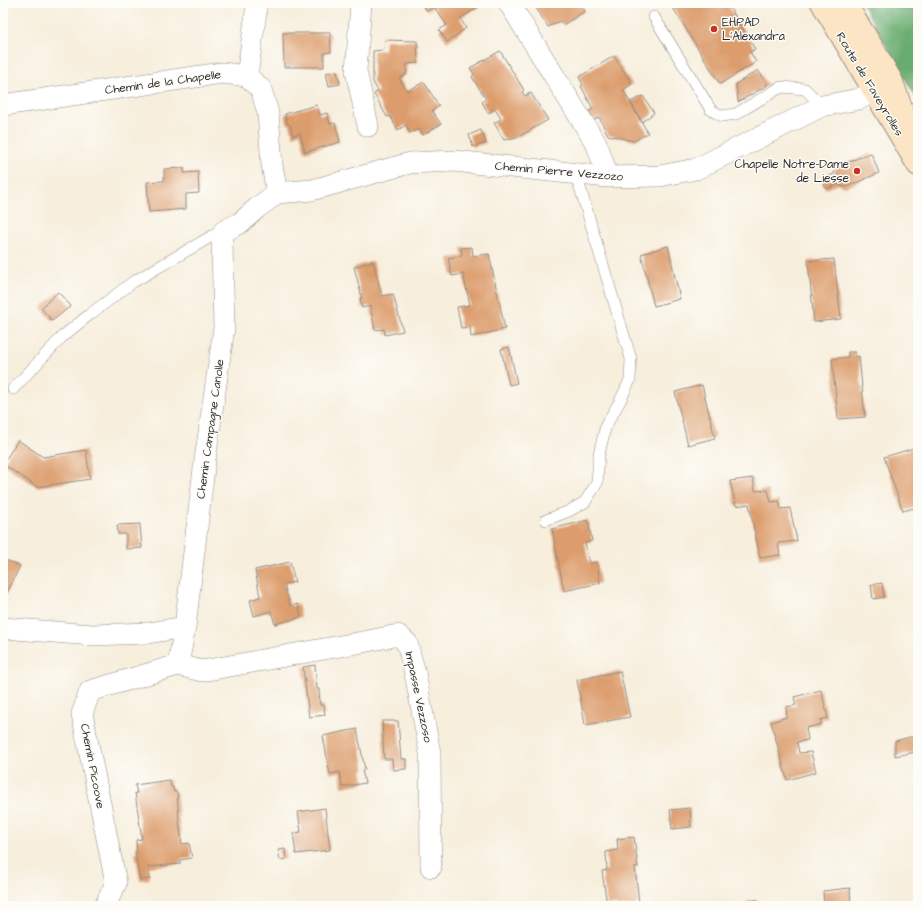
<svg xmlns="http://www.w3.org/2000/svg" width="921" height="909" font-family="'Architects Daughter',sans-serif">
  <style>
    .forest { fill: #69ac6f; stroke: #4a6c4d }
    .building { fill: #dc9c6c }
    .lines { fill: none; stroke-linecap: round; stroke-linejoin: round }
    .service-casing { stroke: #918c84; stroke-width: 12 }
    .minor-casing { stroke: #918c84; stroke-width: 22 }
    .secondary-casing { stroke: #918c84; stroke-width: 24 }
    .service { stroke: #fff; stroke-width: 11 }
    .minor { stroke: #fff; stroke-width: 21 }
    .secondary { stroke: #fce5c4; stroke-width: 22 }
    .poi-dot { fill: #c8321e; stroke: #fdfcf7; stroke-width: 1.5 }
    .labels { text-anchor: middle; stroke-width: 3; stroke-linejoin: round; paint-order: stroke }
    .poi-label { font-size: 12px; fill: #2b2b2b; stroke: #fdfcf7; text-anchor: start }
    .street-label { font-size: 12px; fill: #2b2b2b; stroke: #fdfcf7 }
  </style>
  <rect width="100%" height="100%" fill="#fdfcf7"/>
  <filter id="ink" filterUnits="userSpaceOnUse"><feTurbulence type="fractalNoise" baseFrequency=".025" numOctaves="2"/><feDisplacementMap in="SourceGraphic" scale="8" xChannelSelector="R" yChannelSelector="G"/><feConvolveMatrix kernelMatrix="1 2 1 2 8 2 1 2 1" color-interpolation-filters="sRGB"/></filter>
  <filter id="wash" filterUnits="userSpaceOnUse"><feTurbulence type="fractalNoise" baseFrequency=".012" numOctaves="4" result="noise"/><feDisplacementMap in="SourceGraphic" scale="16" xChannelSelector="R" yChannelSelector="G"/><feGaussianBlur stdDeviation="0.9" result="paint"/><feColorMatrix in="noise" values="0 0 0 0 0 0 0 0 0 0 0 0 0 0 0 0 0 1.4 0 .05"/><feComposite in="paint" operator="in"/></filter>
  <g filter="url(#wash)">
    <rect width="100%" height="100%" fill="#f7eedc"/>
    <path class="forest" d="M862,3h56v98z"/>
    <g id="blocks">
      <path class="building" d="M295,3h18v2l-18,-1z
        M422,3h54l3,4 -19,11 6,10 -19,14 -8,-12 8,-5 -13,-18 -7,4z
        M528,3h52l5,8 -22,14 -3,-4 -12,6 -13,-21 -5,1z
        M670,3h50l3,5 5,-3 27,44 -5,3 6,10 -36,22z
        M283,33h47l1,19 -7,1v14h-40z
        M385,40l32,1 1,22 -11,1 -1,11 -7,3 8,13 17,-9 15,24 -7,5 9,13 -18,11 -4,-6 -9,4 -4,-8 -8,5 -8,-14 -3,1 -13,-23 4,-3 -5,-9v-31l11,-1z
        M500,51l24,39 -2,2 3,4 6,-3 17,27 -28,16 -16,4 -10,-17 7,-4 -6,-10 -7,4 -6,-11 4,-3 -14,-22 2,-3 -4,-6z
        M614,56l18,28 -9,6 25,43 -14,8 -26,-6 -9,-18 -9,6 -5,-8 8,-6 -12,-23 2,-1 -4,-8z
        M758,70l10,15 -30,17 -2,-18z
        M337,71l3,13 -11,2 -3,-13z
        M643,96l11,17 -12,9 -12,-20z
        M317,105l3,10 7,-2 3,11 5,-1 5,19 -35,10 -5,-19 -7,3 -3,-11 -3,-2 -2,-9z
        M481,130l5,13 -13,4 -4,-12z
        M871,153l8,20 -33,14 -5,-1 -3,-2 -12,5 -4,-10 12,-5 1,-4 3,-4z
        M184,168v5l14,-1 1,21 -13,1v15l-37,3 -2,-30 17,-1v-12z
        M668,246l12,53 -26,7 -13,-52z
        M472,247l1,9 16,-2 16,75 -34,8 -1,-10 -9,1 -4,-21 13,-2 -7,-31 -11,2 -4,-18 14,-2 -1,-8z
        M834,259l7,60 -27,3 -6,-61z
        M373,261l9,35 11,-2 10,37 -18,4 -1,-6 -9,1 -5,-24 -8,2 -2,-10h2l-8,-31z
        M58,292l13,14 -19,15 -11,-13z
        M509,347l8,36 -8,2 -8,-36z
        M848,352h7v5l4,-1 6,61 -27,2 -6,-60 16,-2z
        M702,385l13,53 -27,7 -13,-53z
        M18,440l25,17 43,-7 4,29 -53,8 -34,-23z
        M914,448l4,13v46l-15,4 -19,-54z
        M753,478l2,13 13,-1 3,12 8,-1 2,8 9,-1 7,33 -19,2 2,12 -20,3 -11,-54 -13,2 -6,-25z
        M588,520l4,21 -7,2 4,20 8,-1 3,21 -36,8 -12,-62z
        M140,524l2,24 -16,1v-15h-8l-1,-9z
        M3,559l17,7 -17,35z
        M290,562l5,20 -11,2 6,22 8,-2 3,13 -26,7 -4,-13 -17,5 -4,-16 10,-3 -5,-27z
        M882,583l2,14 -11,2 -2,-14z
        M315,665l2,24h2l1,16h4l1,10 -16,2 -6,-50z
        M620,671l10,46 -45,8 -8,-45z
        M821,690l7,28 -8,2 2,4 -16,4 2,12 -11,2 2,11 12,-1 5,20 -29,8 -16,-58 16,-5 -1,-10 10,-2 -2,-8z
        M382,721h16l3,38h5v10l-13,1 -1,-11h-8z
        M357,729l8,41h-3l3,13 -23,4 -2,-15 -10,2 -7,-38z
        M914,736l2,16 -21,4v-15z
        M170,780l1,7h2l1,5h3l2,29 3,23 7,-1 3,15 -12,2v4l-32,3 2,12 -10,1 -5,-28h2l-1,-12 6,-1 -7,-46h2l-2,-8z
        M325,808l5,42 -34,4 -3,-21 8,-1 -3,-20z
        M690,808l1,19 -19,2 -2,-19z
        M634,837l4,30h-3l4,36h-3v3h-19v-1h-10l-5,-34 5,-1 -1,-18 12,-2 -1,-11z
        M285,849l1,10 -6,1 -2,-10z
        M850,888l1,18h-27l-1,-15z
        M758,900v6h-11v-5z"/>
    </g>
  </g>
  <g filter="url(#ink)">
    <use href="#blocks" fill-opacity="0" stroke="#918c84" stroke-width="1"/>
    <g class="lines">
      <g class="service-casing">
        <path id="service" d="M654,17l57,93 11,6 14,-2 45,-27 24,2 17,17
          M13,389l50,-53 26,-21 44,-33 79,-46 12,-5
          M546,520l23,-9 16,-9 12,-19 2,-29 7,-29 14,-24 10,-21 1,-21 -55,-185"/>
      </g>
      <g class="minor-casing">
        <path id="minor" d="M361,3l-5,68 12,55
          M509,3l88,142 11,32
          M247,76l9,-64v-9
          M3,105l219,-32 25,3 14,13 7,24 4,52 5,28
          M3,628l89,7 56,-2 37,-6
          M178,665l7,-38 20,-167 19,-132 -2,-85 2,-12 16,-8 17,-15 20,-15 35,-3 98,-27 44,-2 154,16 52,-1 36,-7 126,-63 37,-7 30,-15
          M178,665l24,6 166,-30 30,-6 9,8 8,30 15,80 1,114
          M105,906l11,-23 -34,-169 8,-23 88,-26"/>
      </g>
      <g class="secondary-casing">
        <path id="secondary" d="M822,3l96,162
          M845,3l27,44 20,35 18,51"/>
      </g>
      <use href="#service" class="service"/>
      <use href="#minor" class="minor"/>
      <use href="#secondary" class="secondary"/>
    </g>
  </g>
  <g class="poi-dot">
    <circle cx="714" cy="29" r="4"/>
    <circle cx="857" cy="171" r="4"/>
  </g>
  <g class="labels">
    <g class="poi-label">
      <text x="722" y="26">EHPAD<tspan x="722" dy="14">L'Alexandra</tspan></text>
      <text x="849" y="168" text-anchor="end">Chapelle Notre-Dame<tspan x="849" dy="14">de Liesse</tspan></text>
    </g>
    <g class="street-label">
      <text transform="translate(163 82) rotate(-8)" y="4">Chemin de la Chapelle</text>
      <text transform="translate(870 84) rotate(59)" y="4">Route de Faveyrolles</text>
      <text transform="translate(559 171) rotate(5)" y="4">Chemin Pierre Vezzozo</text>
      <text transform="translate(210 429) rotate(-82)" y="4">Chemin Campagne Canolle</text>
      <text transform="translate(419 697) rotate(78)" y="4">Impasse Vezzoso</text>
      <text transform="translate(93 766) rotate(79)" y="4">Chemin Picoove</text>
    </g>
  </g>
  <rect width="921" height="909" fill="none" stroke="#fdfcf7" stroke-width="16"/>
</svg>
